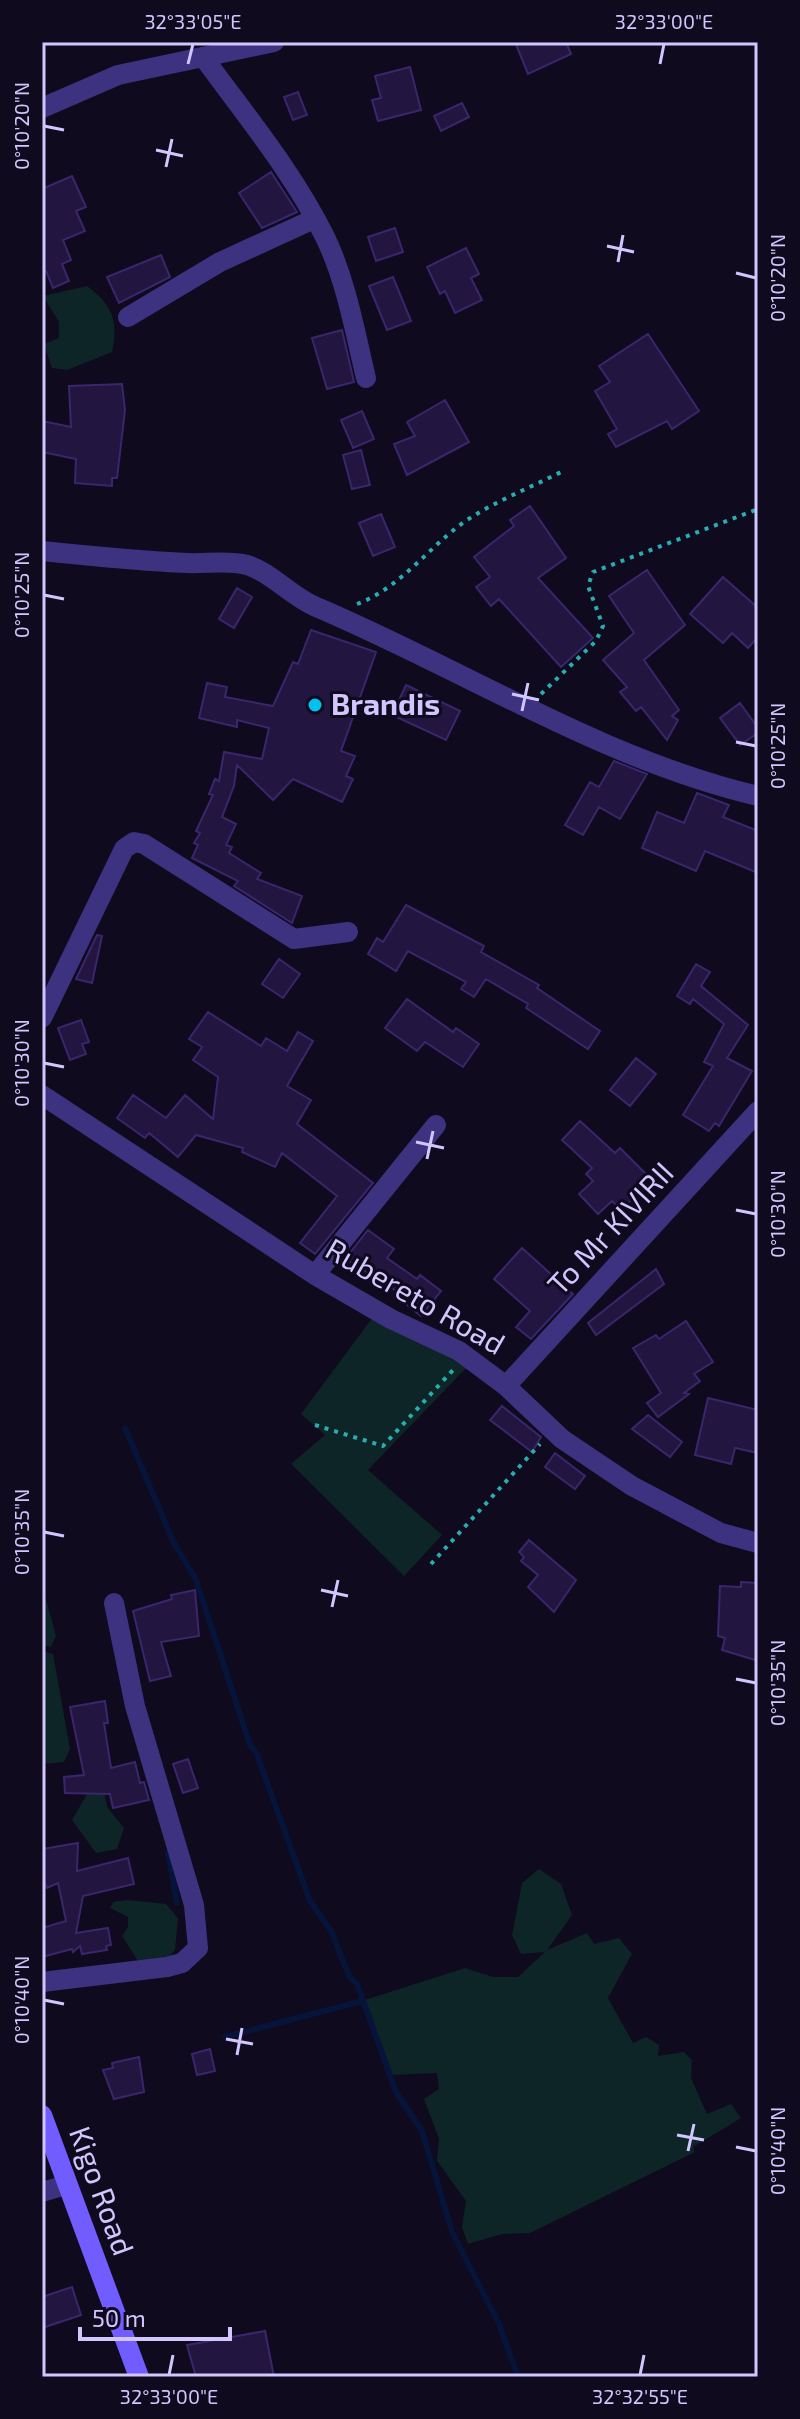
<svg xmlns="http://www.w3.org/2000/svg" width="800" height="2419" font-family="'Exo 2',sans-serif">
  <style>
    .green { fill: #0d2527 }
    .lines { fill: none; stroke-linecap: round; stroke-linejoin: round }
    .stream { stroke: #06143a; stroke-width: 6 }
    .building { fill: #22153f; stroke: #3a266c; stroke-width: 2 }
    .path { stroke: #26aeb3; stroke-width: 4; stroke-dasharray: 4 6; stroke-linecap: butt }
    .street { stroke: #3c327f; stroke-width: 20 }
    .secondary { stroke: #715dff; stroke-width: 20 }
    .ticks { fill: none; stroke: #d2c6ff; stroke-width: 3 }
    .poi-dot { fill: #00c2f1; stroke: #0f0a1d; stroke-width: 3 }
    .labels { text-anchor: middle; stroke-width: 6; stroke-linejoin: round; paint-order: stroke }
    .poi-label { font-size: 30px; font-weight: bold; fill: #d2c6ff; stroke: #0f0a1d; text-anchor: start }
    .street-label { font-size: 30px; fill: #d2c6ff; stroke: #0f0a1d }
    .neatline { fill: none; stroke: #d2c6ff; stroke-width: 3 }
    .ticks-label { font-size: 20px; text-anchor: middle; fill: #d2c6ff }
  </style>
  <rect width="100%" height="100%" fill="#0f0a1d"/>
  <path class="green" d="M87,286c25,18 32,36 25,66l-45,18 -15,-2 -8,-24 15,-6v-16l-16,-26z
    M373,1317l72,32 22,18 -99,103 74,65 -38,41 -113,-112 34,-29 -24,-21z
    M42,1585l14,51 -5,11 -9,-2z
    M42,1651l11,3 17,95 -6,13 -22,2z
    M103,1785l4,22 17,21 -7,21 -21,4 -24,-33 18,-31z
    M539,1869l22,15 11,31 -25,35 40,-17 7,11 25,-6 13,16 -24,44 25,45 13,-6 13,8 -1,11 26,-4 8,8 -1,18 16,36 24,-10 10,14 -48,29 2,5 -165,81 -28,1 -34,10 -6,-17 4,-26 -29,-40 2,-22 -15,-40 15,-10 -2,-16 -45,2 -27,-75 100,-32 28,9h25l27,-25 -24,2 -9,-19 10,-52z
    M128,1900l38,4 12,14 -3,32 -8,9 -29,2 -16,-25 6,-9v-10l-18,-9 3,-6z"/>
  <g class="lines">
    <path class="stream" d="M125,1428l48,113 23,39 54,165 6,7 54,149 21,30 18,45 8,8 39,108 26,39 30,101 47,92 19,53
      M168,1853l9,50
      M225,2037l137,-36
      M42,2060v1"/>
  </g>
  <path class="building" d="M515,42h51l5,12 -43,20z
    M410,67l11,43 -43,11 -6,-21 9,-2 -6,-22z
    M298,92l9,23 -14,5 -9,-23z
    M462,103l7,14 -28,14 -7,-15z
    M271,172l26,40 -35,16 -23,-35z
    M72,176l14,31 -10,4 9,20 -22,9 8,20 -9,4 7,17 -16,7 -7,-17 -4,1v-83z
    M395,228l8,24 -27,9 -8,-24z
    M466,248l13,26 -8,4 11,22 -27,13 -10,-22 -5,3 -13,-27z
    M161,255l9,22 -51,26 -12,-26z
    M393,277l18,44 -24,9 -18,-44z
    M342,330l12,52 -27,7 -15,-51z
    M648,334l51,77 -27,18 -5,-8 -51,26 -8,-13 9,-5 -22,-38 15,-9 -11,-16z
    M122,384l3,26 -8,68h-5v8l-37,-3 1,-24 -34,-7v-31l29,6 -2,-41z
    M445,400l24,42 -62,33 -13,-31 21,-8 -8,-14z
    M362,411l12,28 -21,9 -12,-28z
    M361,450l9,35 -18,4 -9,-34z
    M530,506l36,52 -28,20 55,60 -32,29 -62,-68 -8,7 -15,-19 14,-10 -16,-20 40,-31 -4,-6z
    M381,514l14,33 -22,9 -14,-33z
    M647,570l38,55 -41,35 35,50 -7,6 6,4 -11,20 -26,-33 -5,4 -16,-19 7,-5 -24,-27 31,-27 -25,-37z
    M723,577l35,31v29l-10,11 -16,-15 -9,10 -33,-29z
    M237,588l15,9 -18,31 -15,-9z
    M311,630l65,22 -35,99 14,5 -9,20 7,3 -11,23 -49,-23 -20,21 -36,-35 -3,21 -12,31 14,7 -10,21 6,2 -3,6 32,20 -4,6 45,17 -10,27 -58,-37 4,-5 -46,-23 6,-13 -4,-2 6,-10 -4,-2 17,-36 -4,-1 6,-15 4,2 5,-29 38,7 7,-31 -32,-8v7l-38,-9 8,-35 20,4 -2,10 48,9 20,-44 5,2z
    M406,685l54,26 -14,29 -54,-25z
    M740,703l18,25v5l-18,12 -20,-27z
    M614,761l33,13 -27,45 -21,-12 -16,28 -18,-10 25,-43 9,5z
    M697,793l32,12 -6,12 35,14v42l-53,-22 -9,20 -54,-23 15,-36 27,11z
    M406,905l78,41 -3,6 58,33 -2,3 63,43 -12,18 -62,-41 2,-4 -42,-25 -12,18 -13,-8 5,-7 -58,-31 -12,20 -28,-17 9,-16 6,4z
    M97,935l5,1 -10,47 -16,-4z
    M279,959l21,15 -17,24 -21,-14z
    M696,964l14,8 -9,14 47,39 -21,33 25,13 -33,55 -4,-3 -6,8 -26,-16 30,-49 -9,-4 20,-38 -31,-25 -3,5 -13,-8z
    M407,999l46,33 3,-4 23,16 -16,23 -38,-25 -8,9 -32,-23z
    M208,1012l53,34 5,-8 21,13 11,-19 15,9 -26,45 24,14 -14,24 76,59 -58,71 -15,-11 37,-47 -55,-43 -7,14 -33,-15 1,-4 -47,-13 -18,22 -29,-24 -4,5 -28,-20 16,-23 33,23 19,-23 28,24 5,-42 -25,-17 9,-13 -13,-8z
    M81,1020l8,22 -7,2 4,10 -16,6 -12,-32z
    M636,1058l20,16 -26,32 -20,-16z
    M580,1121l35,32 5,-5 28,28 -12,12 4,4 -19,18 -9,-9 -14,13 -19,-20 14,-13 -7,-7 6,-6 -30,-28z
    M368,1230l26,19 -7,9 30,21 3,-4 21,16 -20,25 -20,-16 3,-4 -59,-37z
    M522,1248l51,46 -42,45 -15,-12 14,-16 -36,-32z
    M656,1269l8,15 -68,51 -8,-12z
    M686,1321l27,41 -19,12 6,7 -16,12 5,1 -31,23 -11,-14 14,-10 -28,-45 23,-13 3,4z
    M708,1398l50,12v43l-23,-5 -4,16 -36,-9z
    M502,1406l39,31 -9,15 -42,-32z
    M648,1415l34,27 -12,15 -38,-28z
    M555,1453l30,23 -10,13 -30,-22z
    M529,1540l47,40 -22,32 -26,-25 10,-12 -17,-14 3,-4 -5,-5z
    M741,1582l17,1v65l-3,12 -33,-10 3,-12 -7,-2 2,-50 21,1z
    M195,1590l4,46 -38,6 10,34 -21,5 -17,-70 39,-12 -1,-4z
    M105,1701l3,22h-4l7,45 24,-6 5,21 4,-1 5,18 -36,8 -3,-14 -45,-1 -1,-16 20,-2 -14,-68z
    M188,1759l10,29 -15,5 -10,-29z
    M78,1843l-1,28 51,-13 6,26 -51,12 -7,37 32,-5 3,17 -5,1 1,4 -25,4 -2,-8 -7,6 -1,-3 -30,8v-29l24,-7 -8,-38 -11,5 -5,-11v-28z
    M210,2049l5,22 -18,4 -5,-21z
    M139,2057l5,35 -30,7 -11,-29 10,-2 -1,-5z
    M72,2287l9,28 -39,13v-31z
    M265,2331l9,46h-78l-9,-32z"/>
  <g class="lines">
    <path class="path" d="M357,604c43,-16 71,-56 107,-82 31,-21 66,-34 99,-51
      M541,694l55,-53 7,-15 -15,-40 5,-14 165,-63
      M315,1425l68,21 70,-76
      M431,1564l109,-120"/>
    <path class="street" d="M204,58c42,58 89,114 121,179 21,43 30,95 41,141
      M42,108l76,-33 156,-33
      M128,317l92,-55 94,-43
      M42,551c48,5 96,10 145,12 19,1 42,-3 60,2 22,6 44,31 67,41 147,62 287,153 444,190
      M42,1018l82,-169 10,-7 10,2 150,95 54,-7
      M42,1095l273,180 76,44 68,32 47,35 56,53 70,47 89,47 37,10
      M315,1275l121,-150
      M506,1386l252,-275
      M42,1982l125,-15 15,-4 16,-15 -4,-43 -59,-199 -21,-103
      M42,2192l24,-7"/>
    <path class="secondary" d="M42,2115l97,262"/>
  </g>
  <path class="ticks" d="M188,64l5,-20M660,64l4,-20M44,126l20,4M156,150l27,6M166,167l6,-28M607,246l27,6M618,262l5,-27M736,273l20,5M44,595l20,4M512,694l27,6M522,711l6,-28M736,742l20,4M44,1063l20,4M416,1142l28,6M427,1159l6,-28M736,1210l20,4M44,1532l20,4M321,1590l27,6M332,1607l6,-27M736,1679l20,4M44,2000l20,4M226,2039l27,5M237,2055l5,-27M677,2135l27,5M736,2147l20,4M688,2151l6,-27M169,2375l4,-20M640,2375l4,-20"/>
  <circle class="poi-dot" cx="315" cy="705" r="8"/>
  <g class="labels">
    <g class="poi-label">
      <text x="331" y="715">Brandis</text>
    </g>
    <g class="street-label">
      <text transform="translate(611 1229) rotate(-47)" y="10">To Mr KIVIRII</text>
      <text transform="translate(415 1297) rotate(30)" y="10">Rubereto Road</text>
      <text transform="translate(101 2191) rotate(70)" y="10">Kigo Road</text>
    </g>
  </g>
  <rect width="800" height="2419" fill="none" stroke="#0f0a1d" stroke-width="88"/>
  <path d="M80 2327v12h150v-12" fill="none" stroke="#d2c6ff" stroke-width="4"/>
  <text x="92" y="2327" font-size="24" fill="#d2c6ff" stroke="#0f0a1d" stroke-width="6" paint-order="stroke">50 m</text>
  <rect x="44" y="44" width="712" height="2331" class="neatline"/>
  <g class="ticks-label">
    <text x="193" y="29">32°33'05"E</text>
    <text x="664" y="29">32°33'00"E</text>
    <text transform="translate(22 126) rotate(-90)" y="7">0°10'20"N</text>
    <text transform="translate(778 278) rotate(-90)" y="7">0°10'20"N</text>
    <text transform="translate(22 595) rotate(-90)" y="7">0°10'25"N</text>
    <text transform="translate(778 746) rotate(-90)" y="7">0°10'25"N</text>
    <text transform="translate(22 1063) rotate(-90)" y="7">0°10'30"N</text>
    <text transform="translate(778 1214) rotate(-90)" y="7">0°10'30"N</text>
    <text transform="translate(22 1532) rotate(-90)" y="7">0°10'35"N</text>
    <text transform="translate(778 1683) rotate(-90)" y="7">0°10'35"N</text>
    <text transform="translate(22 2000) rotate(-90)" y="7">0°10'40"N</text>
    <text transform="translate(778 2151) rotate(-90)" y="7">0°10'40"N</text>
    <text x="169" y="2404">32°33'00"E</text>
    <text x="640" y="2404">32°32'55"E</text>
  </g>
</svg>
